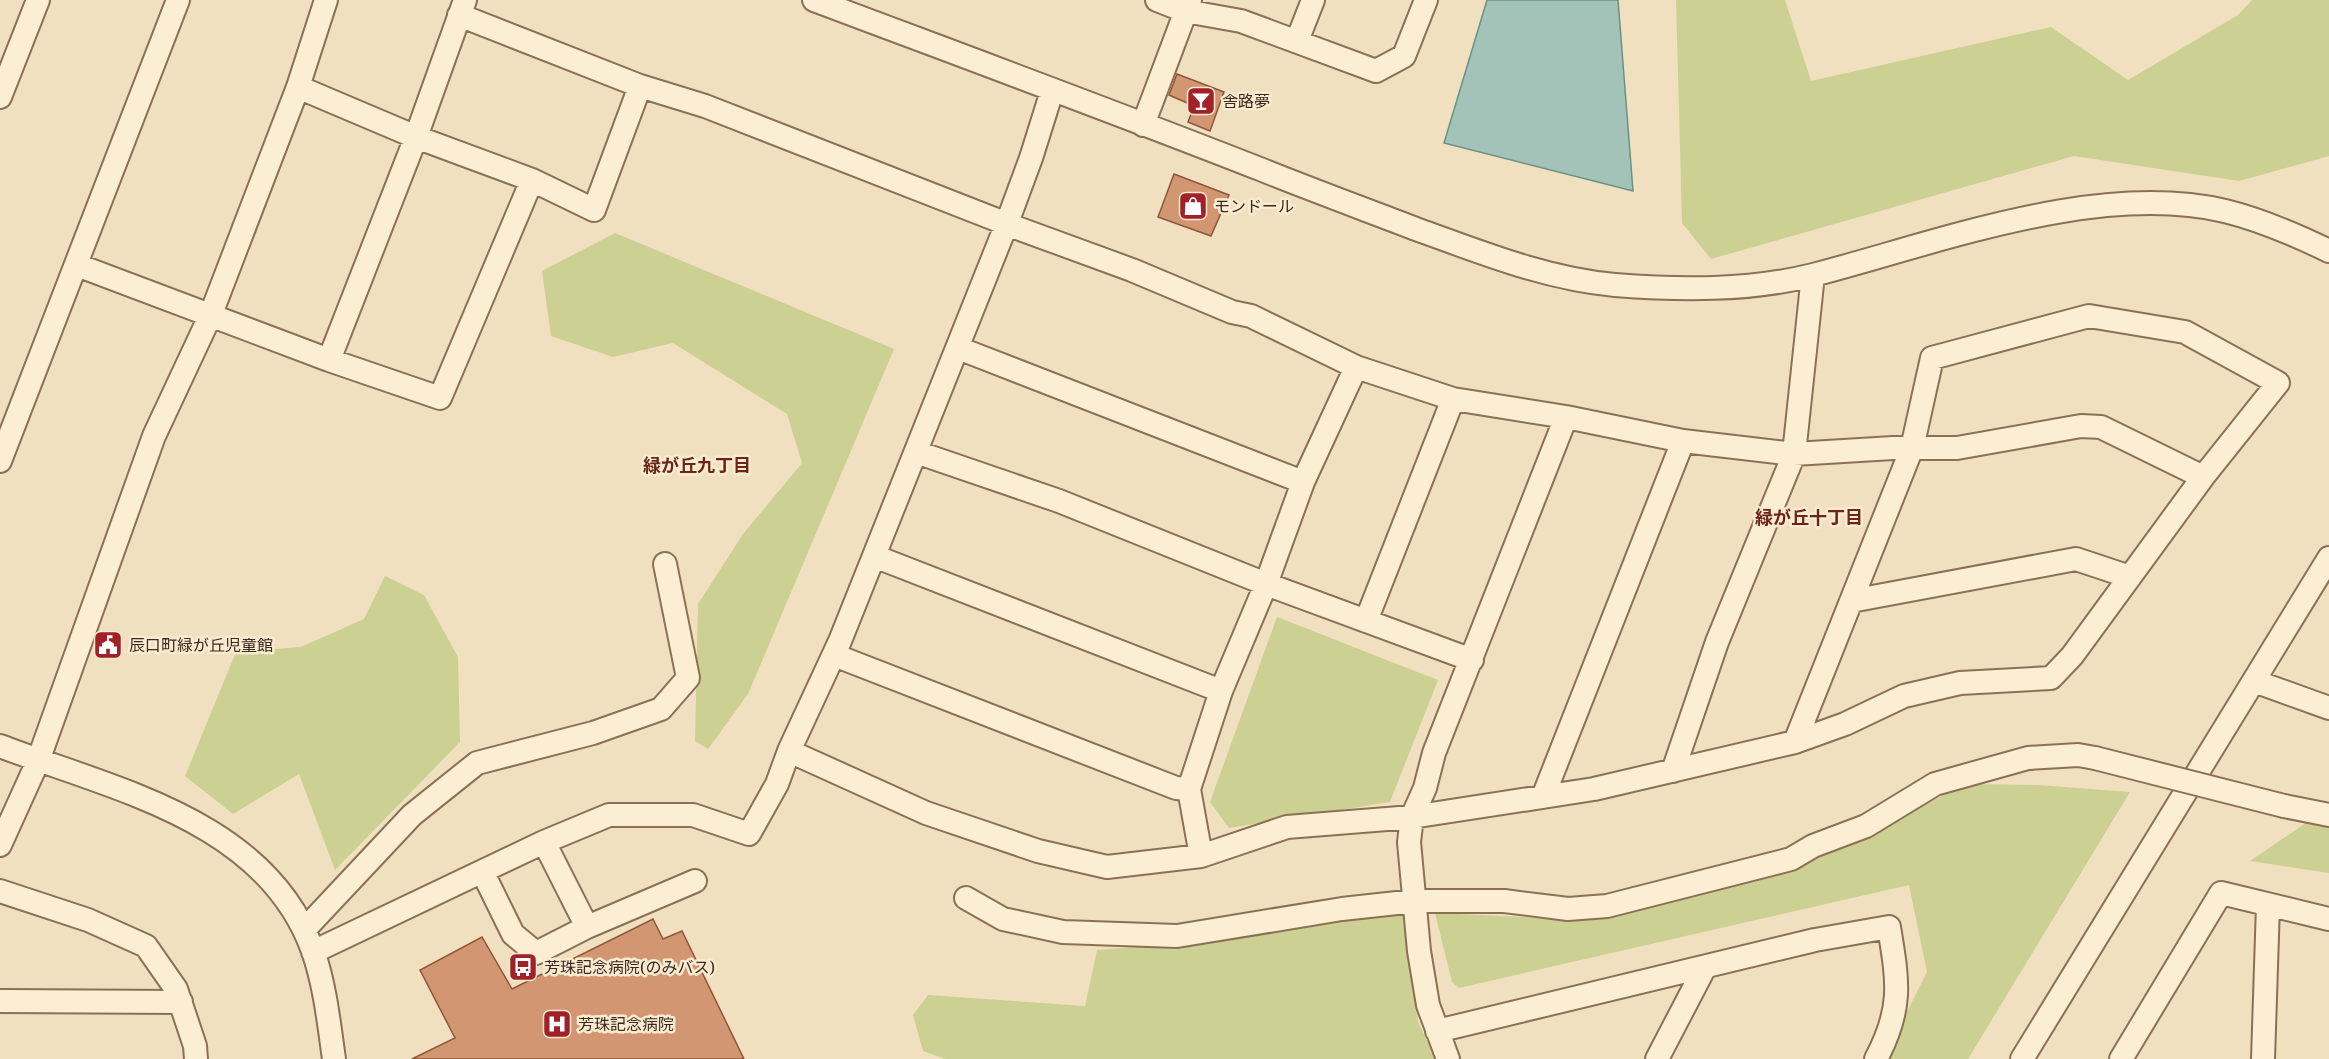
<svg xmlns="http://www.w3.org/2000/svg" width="2329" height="1059" font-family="'Noto Serif','Noto Sans JP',serif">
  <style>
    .green { fill: #ccd092 }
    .water { fill: #a3c3b8; stroke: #699286; stroke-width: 1.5 }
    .building { fill: #d39672; stroke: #8d573a; stroke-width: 1.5 }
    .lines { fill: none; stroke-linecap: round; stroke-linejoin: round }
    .minor-casing { stroke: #8c7056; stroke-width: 26 }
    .minor { stroke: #fbeed3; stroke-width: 22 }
    .minor-bridge-casing { stroke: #8c7056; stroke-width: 26; stroke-linecap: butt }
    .minor-bridge { stroke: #fbeed3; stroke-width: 22 }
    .labels { text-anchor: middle; stroke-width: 5; stroke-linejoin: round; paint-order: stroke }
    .poi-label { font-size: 16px; fill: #3a291c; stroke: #f8ebd0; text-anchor: start }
    .neighbourhood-label { font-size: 18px; font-weight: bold; fill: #6a2518; stroke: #f8ebd0 }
  </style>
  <rect width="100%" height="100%" fill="#f1e0bf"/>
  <path class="green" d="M1676,0h109l26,81 240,-54 77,53 110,-65 14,-15h77v156l-90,25 -165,-25 -363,103 -29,-36z
    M615,233l279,116 -146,345 -40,55 -13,-8 3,-137 45,-70 59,-71 -15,-49 -114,-71 -60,14 -62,-21 -9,-65z
    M385,576l39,19 34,62 2,85 -125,128 -36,-96 -66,40 -48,-38 51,-124 65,-5 63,-28z
    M1277,617l161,63 -48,122 -161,26 -19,-26z
    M1966,784l72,1 92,7 -162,267h-85l44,-87 -18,-87 -450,103 -7,-6 -17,-69 137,6 229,-52z
    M2329,807v66l-79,-12z
    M1408,908l10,113 17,38h-490l-22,-8 -10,-36 15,-20 157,11 12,-56 74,-6z"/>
  <path class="water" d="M1487,0h131l15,191 -189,-48z"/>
  <path class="building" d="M1177,74l47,18 -14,39 -22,-9 6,-16 -25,-11z
    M1174,174l55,21 -18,41 -53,-19z
    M653,919l10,20 19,-8 62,128h-332l43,-21 -35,-68 62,-33 30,52z"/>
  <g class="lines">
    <g class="minor-casing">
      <path id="minor" d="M814,0c149,56 298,111 446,169 52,21 104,40 156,60 64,23 130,50 199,56 65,5 134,6 198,-10 124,-32 284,-94 412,-64 37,9 71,24 104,40
        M1157,0l28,11 56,10 135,50 28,-15 22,-56
        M459,15l181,71 65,20 315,123 112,41 100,42 19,4 105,51 97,32 113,18 117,24 111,13 99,-6h64l124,-22 20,1 102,50 -131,179 -21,22 -91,5 -56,13 -59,28 -50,18 -201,47 -182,28 -125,10 -86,29 -94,11 -69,-16 -112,-38 -137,-62
        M1297,41l16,-41
        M298,87l118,50 49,-137
        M0,97l38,-97
        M1143,125l47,-125
        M77,265l252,95 111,38 92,-218
        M958,348l345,134
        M329,360l87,-223 116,43 62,30 46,-124
        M916,452l143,49 207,83 206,76
        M0,461l178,-461
        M874,556l347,135
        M1851,601l225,-42 54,18
        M1366,621l87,-222
        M834,655l342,133 13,1
        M2254,681l75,27
        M1795,742l117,-294 20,-90 157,-42 96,16 93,51 -75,94
        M0,746c115,44 266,74 313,205 12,34 16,73 21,108
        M1673,771l44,-129 77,-188 19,-179
        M1543,797l140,-356
        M2284,806l45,9
        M0,845l38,-84 116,-325 57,-122 87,-227 28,-87
        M1201,856l-12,-67 32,-98 45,-107 37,-102 53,-115
        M483,873l30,61 23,19 51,-26 -43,-85
        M0,891l88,29 58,26 30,43 19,57 1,13
        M966,898l37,21 60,13 114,4 165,-27 73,-8h89l64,8 39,-3 184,-47 22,-13 53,-20 69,-42 93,-26 50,-3 17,3
        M587,927l108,-46
        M304,930l108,-115 65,-52 116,-30 68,-24 27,-31 -23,-114
        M313,952l231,-110 65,-27h84l56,19 28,-50 12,-33 51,-110 167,-418 24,-65 21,-67
        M0,1001l181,1
        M1437,1031l378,-91 74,-13c9,55 14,81 -13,132
        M1448,1059l-20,-54 -9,-54 -10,-109 3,-25 13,-29 9,-35 132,-336
        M1657,1059l48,-92
        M2022,1059l307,-501
        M2121,1059l100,-166 108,26
        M2263,1059l5,-154"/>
    </g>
    <use href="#minor" class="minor"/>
    <g class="minor-bridge-casing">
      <path id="minor-bridge" d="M2095,758l189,48"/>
    </g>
    <use href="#minor-bridge" class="minor-bridge"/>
  </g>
  <defs>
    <g id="bar-square" transform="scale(1.5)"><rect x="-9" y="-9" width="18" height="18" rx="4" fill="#a02127" stroke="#f8ebd0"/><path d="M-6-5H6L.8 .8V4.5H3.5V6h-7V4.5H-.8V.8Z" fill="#fff"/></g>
    <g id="shop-square" transform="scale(1.5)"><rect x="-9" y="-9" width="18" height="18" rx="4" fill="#a02127" stroke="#f8ebd0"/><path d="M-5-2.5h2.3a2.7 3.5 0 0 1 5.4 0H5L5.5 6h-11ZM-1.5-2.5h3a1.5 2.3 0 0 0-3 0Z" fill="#fff"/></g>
    <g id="civic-square" transform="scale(1.5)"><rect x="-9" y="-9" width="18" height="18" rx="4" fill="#a02127" stroke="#f8ebd0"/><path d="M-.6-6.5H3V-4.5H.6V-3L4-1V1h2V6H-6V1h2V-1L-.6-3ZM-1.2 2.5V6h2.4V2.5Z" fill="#fff"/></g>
    <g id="bus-square" transform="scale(1.5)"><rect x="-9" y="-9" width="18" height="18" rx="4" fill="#a02127" stroke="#f8ebd0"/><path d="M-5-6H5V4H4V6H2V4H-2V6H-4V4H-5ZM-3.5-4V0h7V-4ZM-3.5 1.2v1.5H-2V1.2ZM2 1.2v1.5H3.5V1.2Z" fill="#fff"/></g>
    <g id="hospital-square" transform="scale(1.5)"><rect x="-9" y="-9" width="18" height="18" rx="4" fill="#a02127" stroke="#f8ebd0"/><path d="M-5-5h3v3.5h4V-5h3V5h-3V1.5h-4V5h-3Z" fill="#fff"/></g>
  </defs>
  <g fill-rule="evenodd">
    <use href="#bar-square" x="1201" y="101"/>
    <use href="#shop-square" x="1193" y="206"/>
    <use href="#civic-square" x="108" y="645"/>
    <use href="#bus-square" x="523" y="967"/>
    <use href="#hospital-square" x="557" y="1024"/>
  </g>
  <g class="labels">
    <g class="poi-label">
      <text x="1222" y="107">舎路夢</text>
      <text x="1214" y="212">モンドール</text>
      <text x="129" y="651">辰口町緑が丘児童館</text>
      <text x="544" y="973">芳珠記念病院(のみバス)</text>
      <text x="578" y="1030">芳珠記念病院</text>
    </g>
    <g class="neighbourhood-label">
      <text x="697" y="472">緑が丘九丁目</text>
      <text x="1809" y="524">緑が丘十丁目</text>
    </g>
  </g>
</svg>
